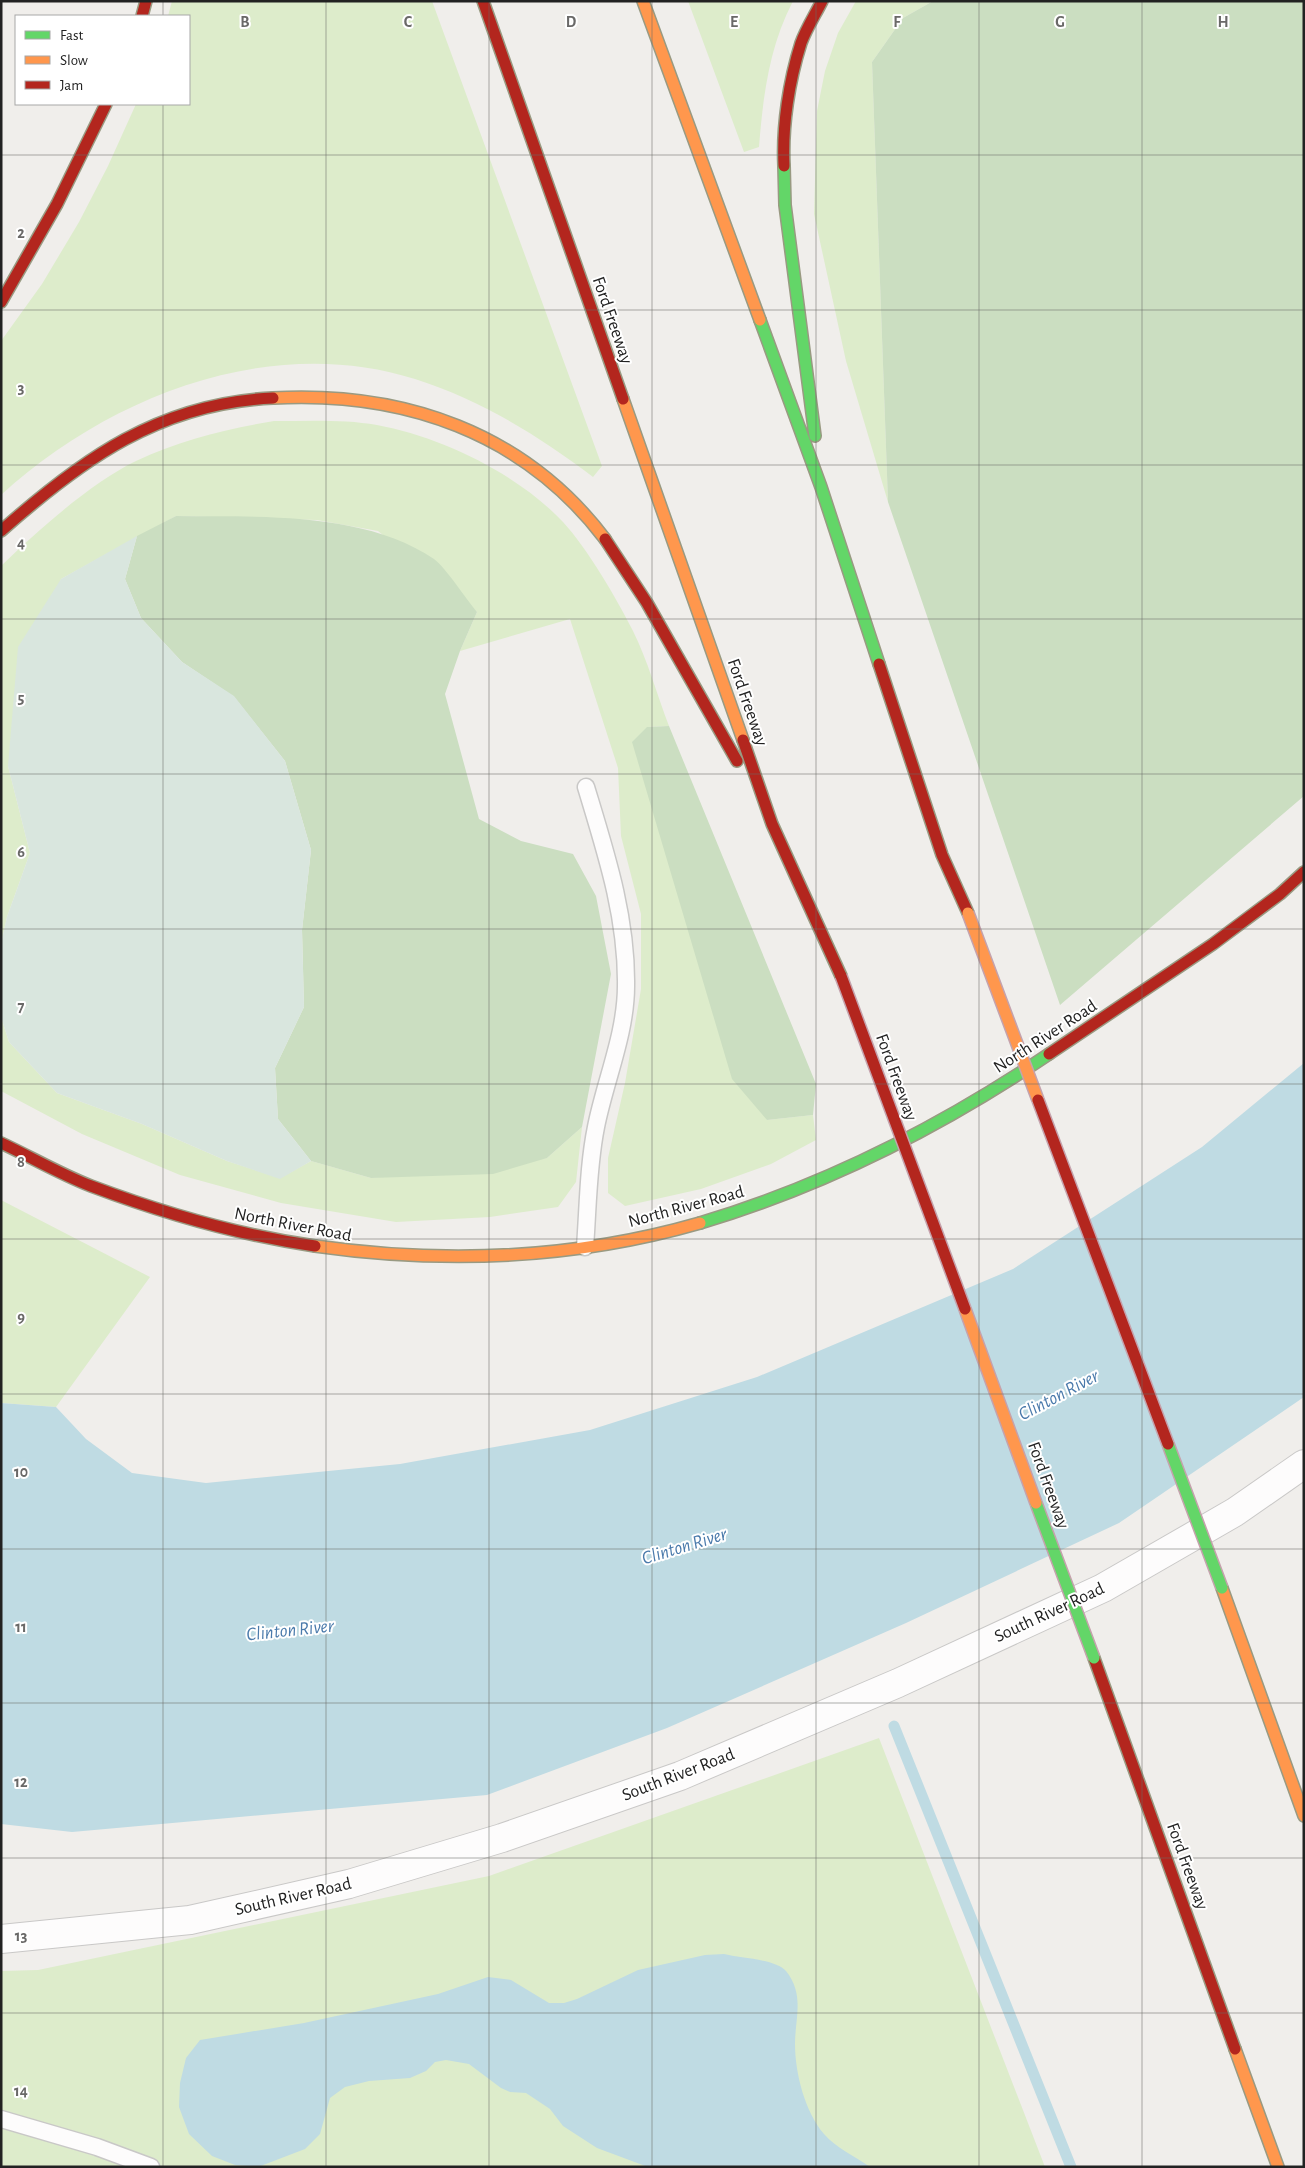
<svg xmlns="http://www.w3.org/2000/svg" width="1305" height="2168" font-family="'Alegreya Sans',sans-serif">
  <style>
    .grass { fill: #ddeccb }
    .forest { fill: #cbdec1 }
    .wetland { fill: #d9e6de }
    .water { fill: #bfdbe3 }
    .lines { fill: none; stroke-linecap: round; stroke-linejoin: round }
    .stream { stroke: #bfdbe3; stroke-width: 11 }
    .lane-casing { stroke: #c9c8c7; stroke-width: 19 }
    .street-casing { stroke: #c9c8c7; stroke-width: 30 }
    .fast-casing { stroke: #999a82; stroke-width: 14 }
    .slow-casing { stroke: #999a82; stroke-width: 14 }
    .jam-casing { stroke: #999a82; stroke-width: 14 }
    .lane { stroke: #fdfcfc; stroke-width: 16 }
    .street { stroke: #fdfcfc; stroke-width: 28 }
    .fast { stroke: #63d668; stroke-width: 11 }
    .slow { stroke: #ff974d; stroke-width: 11 }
    .jam { stroke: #b3261e; stroke-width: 11 }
    .fast-bridge-casing { stroke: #c5a2ac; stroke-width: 14; stroke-linecap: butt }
    .slow-bridge-casing { stroke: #c5a2ac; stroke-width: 14; stroke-linecap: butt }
    .jam-bridge-casing { stroke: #c5a2ac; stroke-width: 14; stroke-linecap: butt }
    .fast-bridge { stroke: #63d668; stroke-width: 11 }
    .slow-bridge { stroke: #ff974d; stroke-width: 11 }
    .jam-bridge { stroke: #b3261e; stroke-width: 11 }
    .grid { fill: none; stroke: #6a6968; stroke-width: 1; stroke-opacity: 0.55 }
    .labels { text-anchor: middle; stroke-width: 4; stroke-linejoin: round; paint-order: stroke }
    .street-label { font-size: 18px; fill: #222; stroke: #fff }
    .water-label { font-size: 19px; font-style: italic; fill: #4a7aab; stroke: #fff }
    .grid-label { font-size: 16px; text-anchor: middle; font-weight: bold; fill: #6a6968; stroke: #fff; stroke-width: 4; stroke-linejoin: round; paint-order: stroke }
  </style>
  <rect width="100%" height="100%" fill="#f0eeeb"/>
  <path class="grass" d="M172,1h260l170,465 -9,11c-54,-41 -112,-77 -178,-98 -145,-46 -306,17 -414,116v-154l41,-57 37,-62 29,-56 28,-62h53v-88h-21z
    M688,1h105c-24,46 -30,96 -34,146l-15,5z
    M856,1h77l-30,17 -31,44 16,440 -42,-141 -32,-147 3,-103 8,-40 13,-38z
    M274,421c34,0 70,-2 103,4 65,12 141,49 186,97 24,26 54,77 70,109 15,30 24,64 36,95l-22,1 120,393 46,-5 3,25 -45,24 -70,25 -76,17 -17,-13v-35l17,-75 16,-94v-75l-20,-78 -3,-68 -48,-149 -110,32 17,-39 -99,-81 -61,-11 -141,-4 -115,63 -53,187 22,87 -23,64 -6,27v-378c35,-34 91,-84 135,-105 44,-21 90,-32 138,-40z
    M1,1017l8,25 48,51 85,31 85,37 53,17 31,-17 60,17 176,-20 35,-31 -6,55 -18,25 -68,10 -94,5 -115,-19 -101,-28 -98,-41 -81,-43z
    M1,1200l149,77 -94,130 -55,-4z
    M879,1738l166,429h-1044v-196l37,-1 451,-94z"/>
  <path class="forest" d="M933,1h371v795l-244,209 -172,-503 -16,-440 31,-44z
    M176,516c82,1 188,-5 258,43 12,9 32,40 43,53l-17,39 -15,43 34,125 42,22 52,13 23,42 15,78 -29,153 -35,31 -54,16 -122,4 -60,-17 -33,-42 -3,-51 29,-61 -2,-77 9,-80 -26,-89 -51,-64 -52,-35 -41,-44 -16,-39 12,-43z
    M669,726l147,358 -3,31 -46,5 -35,-41 -100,-337 15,-15z"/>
  <path class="wetland" d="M137,536l-12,43 16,39 41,44 52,34 51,65 26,89 -9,80 2,77 -29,61 3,51 33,42 -31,18 -53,-18 -85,-37 -85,-31 -48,-51 -8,-25v-73l6,-27 23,-64 -22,-87 10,-119 43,-68z"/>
  <path class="water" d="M1304,1063v334l-185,126 -213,100 -239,105 -180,67 -415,37 -71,-8v-421l55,4 30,32 46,34 74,10 194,-19 190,-34 167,-53 256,-108 189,-122z
    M724,1954c16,4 52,5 62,17 19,24 9,47 9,73 0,29 10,68 29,90 12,14 31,22 46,33h-222l-51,-19 -34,-22 -13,-17 -24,-16 -16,-1 -9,-4 -32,-24 -23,-4 -11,2 -9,9 -16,7 -41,3 -24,6 -15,11 -10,36 -15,15 -47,18 -23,-2 -23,-9 -23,-22 -10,-27 1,-24 6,-25 14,-18 104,-17 134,-29 50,-17 23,3 38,23h15l13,-4 61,-29 67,-15z"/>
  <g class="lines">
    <path class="stream" d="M894,1726l177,441"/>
    <g class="lane-casing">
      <path id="lane" d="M585,1247c3,-39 3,-81 11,-120 9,-46 30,-93 30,-141 1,-69 -20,-133 -40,-199
        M1,2119l96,28 54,20"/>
    </g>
    <g class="street-casing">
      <path id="street" d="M1,1939l189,-19 159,-36 153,-46 178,-62 218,-93 205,-95 132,-76 69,-48"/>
    </g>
    <g class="fast-casing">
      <path id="fast" d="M784,166l1,39 30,231
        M760,320l61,167 58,177
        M700,1223c124,-37 242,-97 349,-169"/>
    </g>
    <g class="slow-casing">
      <path id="slow" d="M643,1l117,319
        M273,398c130,-7 251,34 332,141
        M623,399l120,341
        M315,1246c128,18 260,13 385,-23
        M1222,1588l82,228
        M1235,2049l43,118"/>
    </g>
    <g class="jam-casing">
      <path id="jam" d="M483,1l140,398
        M142,16l4,-15
        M784,166c-2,-40 5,-85 17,-123 5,-14 14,-28 21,-42
        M1,302l56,-98 49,-100
        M1,531c81,-72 159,-128 272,-133
        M605,539l42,64 90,158
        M879,664l63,191 26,58
        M743,740l29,84 69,152
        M1049,1054l164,-110 67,-50 24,-22
        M1,1143c30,14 59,31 90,43 72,27 147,49 224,60
        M1094,1658l141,391"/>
    </g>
    <use href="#lane" class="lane"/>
    <use href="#street" class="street"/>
    <use href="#fast" class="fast"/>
    <use href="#slow" class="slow"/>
    <use href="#jam" class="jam"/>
    <g class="fast-bridge-casing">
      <path id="fast-bridge" d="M1168,1444l54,144
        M1036,1503l58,155"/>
    </g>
    <g class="slow-bridge-casing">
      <path id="slow-bridge" d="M968,913l70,187
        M965,1309l71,194"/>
    </g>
    <g class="jam-bridge-casing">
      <path id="jam-bridge" d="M841,976l124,333
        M1038,1100l130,344"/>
    </g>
    <use href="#fast-bridge" class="fast-bridge"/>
    <use href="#slow-bridge" class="slow-bridge"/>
    <use href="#jam-bridge" class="jam-bridge"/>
  </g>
  <path class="grid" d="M163,1v15M326,1v2166M489,1v2166M652,1v2166M816,1v2166M979,1v2166M1142,1v2166M163,104v2063M1,155h1303M1,310h1303M1,465h1303M1,619h1303M1,774h1303M1,929h1303M1,1084h1303M1,1239h1303M1,1394h1303M1,1549h1303M1,1703h1303M1,1858h1303M1,2013h1303"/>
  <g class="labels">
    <g class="street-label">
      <text transform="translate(613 320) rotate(71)" y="6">Ford Freeway</text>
      <text transform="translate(748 702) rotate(71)" y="6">Ford Freeway</text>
      <text transform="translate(1045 1036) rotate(-33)" y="6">North River Road</text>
      <text transform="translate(897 1077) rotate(70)" y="6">Ford Freeway</text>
      <text transform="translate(686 1206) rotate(-15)" y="6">North River Road</text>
      <text transform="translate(293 1224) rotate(11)" y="6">North River Road</text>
      <text transform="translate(1049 1485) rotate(70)" y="6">Ford Freeway</text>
      <text transform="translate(1049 1612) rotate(-25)" y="6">South River Road</text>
      <text transform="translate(678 1774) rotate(-21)" y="6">South River Road</text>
      <text transform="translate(1188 1866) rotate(70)" y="6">Ford Freeway</text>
      <text transform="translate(293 1896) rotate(-13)" y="6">South River Road</text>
    </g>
    <g class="water-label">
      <text transform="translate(1058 1394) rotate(-28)" y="7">Clinton River</text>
      <text transform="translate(684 1545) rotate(-17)" y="7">Clinton River</text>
      <text transform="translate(290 1629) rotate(-6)" y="7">Clinton River</text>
    </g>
  </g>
  <g class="grid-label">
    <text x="245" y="27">B</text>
    <text x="408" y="27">C</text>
    <text x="571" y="27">D</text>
    <text x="734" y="27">E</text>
    <text x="897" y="27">F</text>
    <text x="1060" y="27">G</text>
    <text x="1223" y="27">H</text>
    <text x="21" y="238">2</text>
    <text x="21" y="393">3</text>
    <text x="21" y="548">4</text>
    <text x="21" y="703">5</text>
    <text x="21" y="857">6</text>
    <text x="21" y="1012">7</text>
    <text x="21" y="1167">8</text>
    <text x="21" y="1322">9</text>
    <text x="21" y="1477">10</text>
    <text x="21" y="1632">11</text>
    <text x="21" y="1787">12</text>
    <text x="21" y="1941">13</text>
    <text x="21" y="2096">14</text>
  </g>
  <rect width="1305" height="2168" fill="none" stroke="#222222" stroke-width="5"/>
  <rect x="15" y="15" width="175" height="90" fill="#ffffff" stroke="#a7a7a7"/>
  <rect x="25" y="31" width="25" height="8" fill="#63d668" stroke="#a7a7a7"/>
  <text x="60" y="40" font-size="15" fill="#222222">Fast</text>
  <rect x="25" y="56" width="25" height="8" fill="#ff974d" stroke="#a7a7a7"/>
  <text x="60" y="65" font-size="15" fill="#222222">Slow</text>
  <rect x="25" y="81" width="25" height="8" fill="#b3261e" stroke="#a7a7a7"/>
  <text x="60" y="90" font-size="15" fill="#222222">Jam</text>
</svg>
